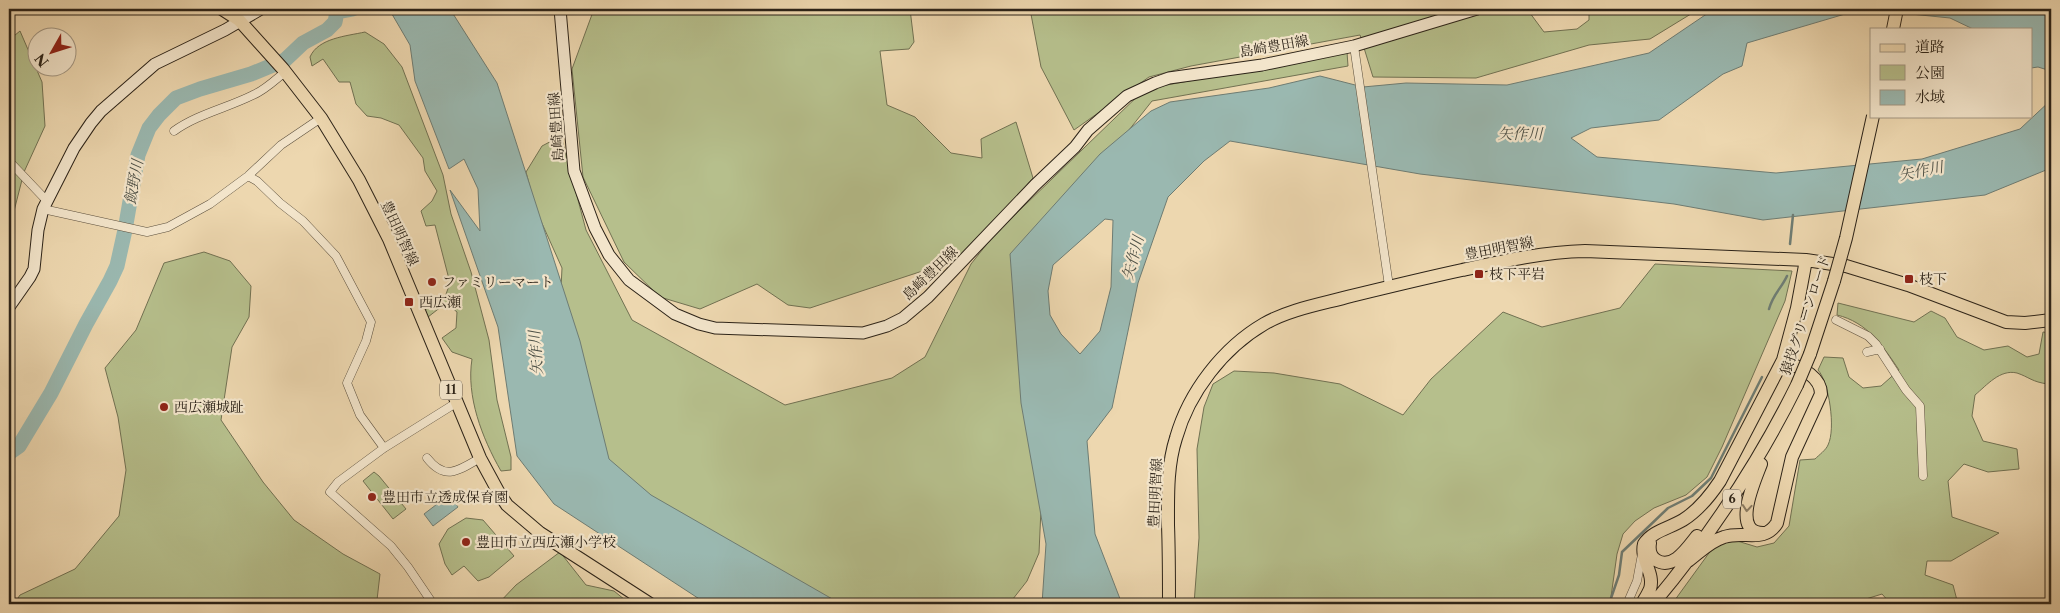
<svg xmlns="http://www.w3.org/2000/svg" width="2060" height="613" font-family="'Libre Caslon Text','Noto Serif JP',serif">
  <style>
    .green { fill: #b6bf8c; stroke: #717152 }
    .water { fill: #9ab8b0; stroke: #6e7c73; fill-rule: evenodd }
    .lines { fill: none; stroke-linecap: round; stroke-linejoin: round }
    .stream { stroke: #6e7c73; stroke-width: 2.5 }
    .river { stroke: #9ab8b0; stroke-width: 15 }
    .minor-casing { stroke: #5c503e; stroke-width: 9 }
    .secondary-casing { stroke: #2c2318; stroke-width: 13 }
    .primary-casing { stroke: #2c2318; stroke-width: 14 }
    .minor { stroke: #f3e5cb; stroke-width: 8 }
    .secondary { stroke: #f3e5cb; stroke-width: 11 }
    .primary { stroke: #edd7af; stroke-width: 12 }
    .primary-bridge-casing { stroke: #2c2318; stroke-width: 14; stroke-linecap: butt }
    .primary-bridge { stroke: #edd7af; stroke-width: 12 }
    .oneway { stroke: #8c7d64 }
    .poi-dot { fill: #8f2418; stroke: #f3e5cb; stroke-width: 2 }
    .labels { text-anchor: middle; stroke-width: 4.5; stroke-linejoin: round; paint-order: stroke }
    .shield { fill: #f3e5cb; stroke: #685d4e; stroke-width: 1 }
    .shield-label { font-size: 12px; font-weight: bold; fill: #2c2318 }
    .street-label { font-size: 14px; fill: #2c2318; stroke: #f3e5cb }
    .poi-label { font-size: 14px; fill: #2c2318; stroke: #f3e5cb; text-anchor: start }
    .water-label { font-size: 15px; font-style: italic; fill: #4d5046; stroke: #f3e5cb }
  </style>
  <rect width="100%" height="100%" fill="#edd7af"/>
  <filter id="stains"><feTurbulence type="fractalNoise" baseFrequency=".004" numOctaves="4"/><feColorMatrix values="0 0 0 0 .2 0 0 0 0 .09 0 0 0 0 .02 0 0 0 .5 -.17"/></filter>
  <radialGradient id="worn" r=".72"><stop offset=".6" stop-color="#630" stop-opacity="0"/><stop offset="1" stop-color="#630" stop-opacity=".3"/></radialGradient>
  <path class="green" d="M594,9h316l4,33 -5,7 -29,2 7,54 28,12 36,36 31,5 -1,-19 35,-17 17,56 -40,47 -34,34 -149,49 -22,-3 -31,-21 -57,25 -40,-12 -36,-35 -41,-85 -11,-108z
    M1030,9h497l17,23 33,-3 12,-9v-11h110l-49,30 -61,6 -113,33 -103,-1 -13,-42 -169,31 -42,11 -75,53 -33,-63z
    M20,31l22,51 3,44 -21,46 -11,43 -4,4v-179z
    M365,32l19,12 18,23 41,108 8,39 20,58 18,68 8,60 14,57v13l-10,1c-19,-33 -35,-75 -29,-112l-20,-7 -10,-14 14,-10 1,-16 -11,-9 -18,14 -3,-7 20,-13 5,-14 -15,-58 -9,1 -5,-15 11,-10 5,-10 -12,-20 -2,-13 -24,-33 -18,-7 -14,-2 -11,-12 -6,-22h-11l-16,-23 -11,7 -2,-9c8,-19 37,-21 55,-25z
    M1347,52l1,14 -196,35 -54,68 -79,79 23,239 -3,66 -12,28 -18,23h-189l-143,-86 -84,-64 -33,-145 2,-41 -26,-58 -10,-38 16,-26 19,-10 25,94 46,90 153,85 107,-27 33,-21 46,-93 23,-29 151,-146z
    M204,252l26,9 21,25 -2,31 -17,30 -11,73 42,62 31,38 49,34 37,20 -3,26 3,4h-366l6,-9 55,-26 44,-53 7,-46 -8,-53 -13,-49 31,-38 28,-67z
    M1655,264l137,7 -7,30 -63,146 -15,30 -21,18 -32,13 -19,13 -12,13 -6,20 -7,50h-416l5,-66 -2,-89 7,-42 9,-23 21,-13 40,2 66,11 63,31 28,-36 72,-67 39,15 78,-19z
    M1838,303l76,19 17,-11 14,7 12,19 27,13 24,-4 19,11 12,-3 4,-22 8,1v48l-3,3c-16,-2 -19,-7 -31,-11 -17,-4 -30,12 -42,22l-3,21 11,25 34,8 2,20 -31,3 -24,-8 -16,17 4,36 47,16 -48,28h-24l-2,14 28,10 5,19h-67l-9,-10 -16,5 -1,5h-193l37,-51 10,-10 15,-3 23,7 17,-4 15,-17 11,-66 15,-1c4,-4 11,-9 13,-14 8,-16 1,-63 -10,-75l6,-13 19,1 6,19 14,11 18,-2 18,-16c-16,-24 -32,-48 -62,-55z
    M374,472l5,4 27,33 -13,10 -30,-38z
    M466,518l17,2 31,36 -25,21 -11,4 -14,-15 -12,9 -7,-11 -6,-20 9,-15z
    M560,552l26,33 28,6 16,13h-132l18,-19z"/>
  <path class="water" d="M389,9h61l47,74 83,258 29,118 42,36 190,109h-134l-153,-100 -37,-48 -19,-129 -48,-137 30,41 -2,-42 -14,-30 -15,10 -34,-88 -5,-36z
    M1714,9h337v62l-13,-4 -7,1v-39h-58l-23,-11 -88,-9 -115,34 -5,23 -19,8 -64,46 -68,8 -20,10 26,19 179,16 146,-14 98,-30 31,-29v68l-66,27 -222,25 -89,-16 -254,-30 -190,-33 -26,20 -36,36 -30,86 -26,125 -25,33 8,93 27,70h-80l4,-60 -25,-141 -11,-149 90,-100 51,-43 19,-9 99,-14 51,-12 43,11 43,-4 101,2 142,-32zM1105,219l8,1 -2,67 -11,44 -20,23 -19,-20 -11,-19 -2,-24 5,-26z
    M449,495l9,12 -25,19 -9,-12z"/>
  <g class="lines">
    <path class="stream" d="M1790,244l3,-29
      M1769,309c4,-15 12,-20 18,-33
      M1609,604l10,-29 3,-23 46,-44 24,-12 19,-18 51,-101"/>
    <path class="river" d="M9,453l10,-7 32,-53 35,-69 24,-43 7,-15 8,-36 13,-75 11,-27 10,-13 17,-17 24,-9 51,-15 34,-14 18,-17 24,-13 8,-8 2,-10 16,-3"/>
    <g class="minor-casing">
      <path id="minor" d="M1354,46l35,240
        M174,131c24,-17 53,-23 79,-36 12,-5 22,-15 32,-23
        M9,161l38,40
        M248,176l9,5 23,22 23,18 33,35 35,66 -5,19 -19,42 13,32 24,33
        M43,209l104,23 21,-5 42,-23 38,-28 33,-31 40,-27
        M1836,320l32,16 8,8 30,46 14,16 3,70
        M1867,352l13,-3
        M427,458c18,23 31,13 53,0
        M433,604l-25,-37 -17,-21 -61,-54 8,-10 46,-34 72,-45
        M1627,604l10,-23 5,-27"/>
    </g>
    <g class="secondary-casing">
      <path id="secondary" d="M560,9l14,162 21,57 14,27 20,25 46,34 24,10 16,4 148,5 24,-7 16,-8 25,-21 107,-112 40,-38 13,-17 39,-34 28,-13 14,-5 93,-13 92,-19 123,-37
        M9,307l21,-30 4,-8 4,-39 5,-21 31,-61 17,-25 10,-12 54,-47 70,-34 36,-21"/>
    </g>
    <g class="primary-casing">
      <path id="primary" d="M222,9l17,11 44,49 38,49 38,62 30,59 91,219 19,35 8,12 33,28 110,71
        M1893,29l4,-20
        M1810,354l24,-73
        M1761,464c-6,16 -31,70 3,69
        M1650,543c-1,6 0,13 6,17 17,11 32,-13 41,-24
        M1688,561c11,-8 22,-20 36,-24 20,-7 40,7 53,-14l15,-66 29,-63c0,-19 -23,-27 -38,-34
        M1169,604c0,-26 0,-53 -1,-79 0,-29 -1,-59 8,-87 13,-46 47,-90 88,-114 26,-15 58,-20 87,-28 37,-9 74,-18 111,-26 41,-9 81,-18 123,-19l221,9 40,6 62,19 98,37 19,1 26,-3
        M1642,604c2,-4 6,-10 8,-15 5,-16 -10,-29 -6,-45 8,-13 26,-16 39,-24 16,-10 27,-24 37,-39l63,-121 14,-52 9,-48
        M1653,604c57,-68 105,-140 144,-219"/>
    </g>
    <use href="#minor" class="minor"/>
    <use href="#secondary" class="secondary"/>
    <use href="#primary" class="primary"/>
    <g class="primary-bridge-casing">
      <path id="primary-bridge" d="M1834,281l12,-43 27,-122
        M1797,385l13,-31"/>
    </g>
    <use href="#primary-bridge" class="primary-bridge"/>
  </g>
  <defs><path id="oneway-chevron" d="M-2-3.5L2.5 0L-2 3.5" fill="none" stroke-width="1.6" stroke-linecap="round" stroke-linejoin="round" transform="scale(1.25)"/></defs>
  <use class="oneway" href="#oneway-chevron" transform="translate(1747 508) rotate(95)"/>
  <g class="poi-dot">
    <rect x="1474" y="269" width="10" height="10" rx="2.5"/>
    <rect x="1904" y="274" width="10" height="10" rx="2.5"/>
    <circle cx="432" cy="282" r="5"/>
    <rect x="404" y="297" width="10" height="10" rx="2.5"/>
    <circle cx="164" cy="407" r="5"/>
    <circle cx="372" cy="497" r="5"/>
    <circle cx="466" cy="542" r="5"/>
  </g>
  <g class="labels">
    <g class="shield">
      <rect x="440" y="380.5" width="22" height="19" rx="4"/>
      <rect x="1723" y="489.5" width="18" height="19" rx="4"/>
    </g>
    <g class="shield-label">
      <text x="451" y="394">11</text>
      <text x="1732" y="503">6</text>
    </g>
    <g class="street-label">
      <text transform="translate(1274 46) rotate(-10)" y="5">島崎豊田線</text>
      <text transform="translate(556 127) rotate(-94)" y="5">島崎豊田線</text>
      <text transform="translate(400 233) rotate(65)" y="5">豊田明智線</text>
      <text transform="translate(1499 248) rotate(-11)" y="5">豊田明智線</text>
      <text transform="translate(930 273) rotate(-44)" y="5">島崎豊田線</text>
      <text transform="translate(1805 315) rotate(-71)" y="5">猿投グリーンロード</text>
      <text transform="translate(1155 493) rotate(-87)" y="5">豊田明智線</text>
    </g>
    <g class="poi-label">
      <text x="1489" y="279">枝下平岩</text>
      <text x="1919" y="284">枝下</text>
      <text x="442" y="287">ファミリーマート</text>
      <text x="419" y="307">西広瀬</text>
      <text x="174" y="412">西広瀬城趾</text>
      <text x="382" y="502">豊田市立透成保育園</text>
      <text x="476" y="547">豊田市立西広瀬小学校</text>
    </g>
    <g class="water-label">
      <text x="1520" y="139">矢作川</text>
      <text transform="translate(1921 171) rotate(-11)" y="5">矢作川</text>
      <text transform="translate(134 182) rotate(-80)" y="5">飯野川</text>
      <text transform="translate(1133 258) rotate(-75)" y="5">矢作川</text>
      <text transform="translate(536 353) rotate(-94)" y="5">矢作川</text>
    </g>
  </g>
  <rect width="2060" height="613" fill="none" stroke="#edd7af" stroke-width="30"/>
  <rect x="10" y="10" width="2040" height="593" fill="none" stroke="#2c2318" stroke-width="2.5"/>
  <rect x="15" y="15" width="2030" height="583" fill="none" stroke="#2c2318"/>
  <rect x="1870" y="28" width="162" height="90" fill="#f3e5cb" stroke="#a39783"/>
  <rect x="1880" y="44" width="25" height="8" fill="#edd7af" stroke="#a39783"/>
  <text x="1915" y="52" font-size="15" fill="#2c2318">道路</text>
  <rect x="1880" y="65" width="25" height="15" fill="#b6bf8c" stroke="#a39783"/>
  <text x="1915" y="78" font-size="15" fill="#2c2318">公園</text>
  <rect x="1880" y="90" width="25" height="15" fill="#9ab8b0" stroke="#a39783"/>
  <text x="1915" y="102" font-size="15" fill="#2c2318">水域</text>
  <g transform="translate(52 52) rotate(231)"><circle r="24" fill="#f3e5cb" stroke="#a39783"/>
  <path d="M0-4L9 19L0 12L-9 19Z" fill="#8f2418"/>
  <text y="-8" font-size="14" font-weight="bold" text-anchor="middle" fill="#2c2318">N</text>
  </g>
  <rect width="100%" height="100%" filter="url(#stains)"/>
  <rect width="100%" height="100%" fill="url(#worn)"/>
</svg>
